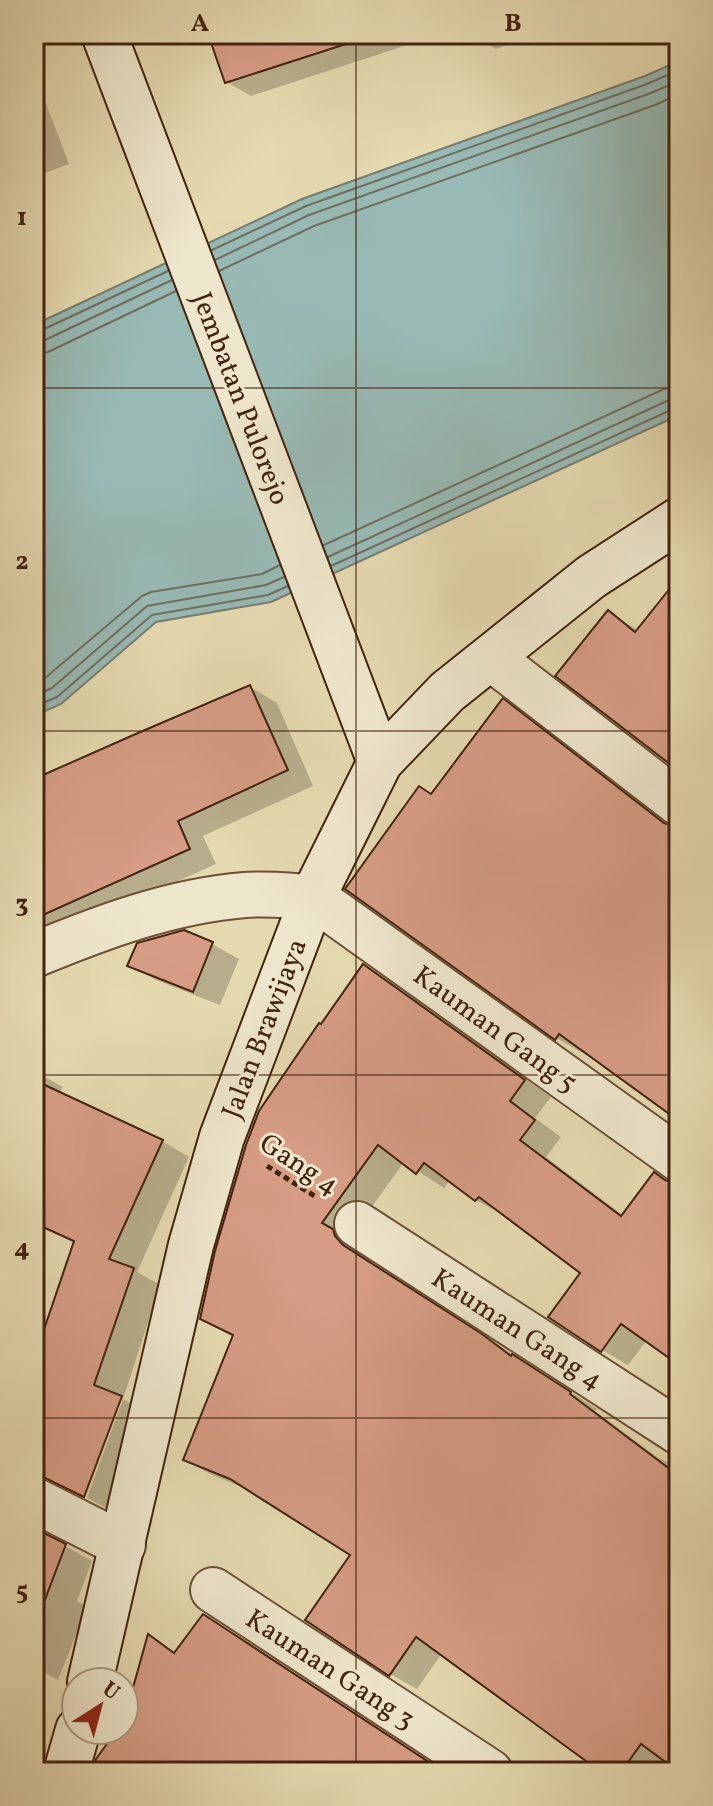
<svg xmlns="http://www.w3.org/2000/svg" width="713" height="1806" font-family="Vollkorn,serif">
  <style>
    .water { fill: #98b9b4; stroke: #767d72; stroke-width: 2 }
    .shadow { fill: #0003 }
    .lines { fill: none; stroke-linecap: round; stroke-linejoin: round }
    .shore { stroke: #6e6e61; stroke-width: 2 }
    .building { fill: #d69c85; stroke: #43230e; stroke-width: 2 }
    .minor-casing { stroke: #6c5036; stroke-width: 48 }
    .secondary-casing { stroke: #43230e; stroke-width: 48 }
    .path { stroke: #43230e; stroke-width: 5; stroke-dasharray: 6 4; stroke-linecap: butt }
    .minor { stroke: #eee6cc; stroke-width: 44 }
    .secondary { stroke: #eee6cc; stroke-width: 44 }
    .grid { fill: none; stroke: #43230e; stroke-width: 2; stroke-opacity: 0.55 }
    .labels { text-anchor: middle; stroke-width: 6; stroke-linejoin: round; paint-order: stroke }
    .street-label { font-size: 28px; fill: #43230e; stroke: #eee6cc }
    .neatline { fill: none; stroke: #43230e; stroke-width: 3 }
    .grid-label { font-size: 26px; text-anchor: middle; font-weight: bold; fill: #43230e }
  </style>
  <rect width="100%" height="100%" fill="#e5d9b0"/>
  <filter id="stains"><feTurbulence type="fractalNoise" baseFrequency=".0025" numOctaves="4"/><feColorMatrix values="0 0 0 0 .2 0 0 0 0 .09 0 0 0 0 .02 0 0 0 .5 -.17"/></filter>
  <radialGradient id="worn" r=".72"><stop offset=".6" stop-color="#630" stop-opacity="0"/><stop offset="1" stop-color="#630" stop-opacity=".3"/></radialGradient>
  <path class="water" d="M679,61v354l-408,187 -115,20 -95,82 -27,12v-391l268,-126 343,-123z"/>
  <path class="shadow" d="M211,34h230l-190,62 -24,-14z
    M471,34h70l-45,15z
    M34,78l3,2 32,84 -35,13z
    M679,581v188l-70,-157 30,19z
    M250,687l27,16 36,83 -110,50 13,28 -182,82v-165z
    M503,701l27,16 147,113 2,-1v297l-9,-7 3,-5 -88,-63 -2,2 -27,-15 -124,-243z
    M183,932l29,12 27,15 -19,46 -64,-25 -26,-15z
    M364,966l27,16 160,115 -16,21 26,19 -15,20 78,59 47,-32 8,2v176l-32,-22 -19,25 -26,-15 -19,-78 -79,-59 -1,2 -27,-15 -26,-20 -6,8 -40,-26 -56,78 12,7 2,6 9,10 226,146 -2,2 62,46 10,5 4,-5 8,2v310l-12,-9 -9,12h-53l-163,-119 -25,36 -27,-15 -37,-120 -101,-63 -40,-16 -27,-16 50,-123 -33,-18 120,-292z
    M34,1071l29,16 -4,7 103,47 27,16 -52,115 23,13 -37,114h-4l-36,98 -9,-5 -12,-3 -27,30 5,13 52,29 -15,40 10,6 -29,73 -24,-13v-310l2,1 39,-115 -41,-19z
    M123,1399l25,14 -36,98 -25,-13z
    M204,1616l27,16 213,140h-337l12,-42h5v-7l25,-86 28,16z"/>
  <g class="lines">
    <path class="shore" d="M212,250l94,-44 341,-122 32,-14
      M215,260l94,-45 342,-122 28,-12
      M219,271l95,-45 341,-121 24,-11
      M34,332l6,-1 128,-60
      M34,342l11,-2 127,-60
      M34,354l14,-2 128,-61
      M324,545l340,-156 15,-3
      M328,557l341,-157 10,-2
      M331,566l342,-157 6,-1
      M34,683l11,-5 97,-82 9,-4 111,-18 18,-9
      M34,696l18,-8 95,-82 119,-21 18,-8
      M34,707l23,-10 95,-82 116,-20 20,-9"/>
  </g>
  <path class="building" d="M208,34h140l1,9 -124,40z
    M679,577v194l-124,-95 53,-66 27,22z
    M250,685l38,85 -110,51 12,28 -156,70v-140l104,-46z
    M503,698l161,125 15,4v294l-120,-87 -4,6 -210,-151 74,-103 12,8z
    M184,930l29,12 -20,50 -66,-26 10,-23z
    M363,964l162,116 -15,21 25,19 -15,20 101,76 33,-44 11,8 14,4v181l-58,-41 -20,28 -53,-35 32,-44 -101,-76 -4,4 -51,-38 -8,11 -38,-29 -56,78 11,6 2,7 8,9 139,89 29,22 1,-2 59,38 -1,2 109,82v296l-38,-28 -20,28h-20l-185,-135 -27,39 -84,-56 45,-65 -120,-76 -47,-19 50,-125 -33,-16 15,-68 31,-106 13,-34 60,-88 2,1z
    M34,1080l129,60 -54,119 25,9 -40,117 28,11 -38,101 -39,-19 -11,-3v-116l40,-118 -40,-18z
    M34,1528l32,16 -28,74 -4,-1z
    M203,1614l241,158h-352l4,-13 21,-29h7v-10l24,-86 26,19z"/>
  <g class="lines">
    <g class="minor-casing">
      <path id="minor" d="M491,658l188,145
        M34,955c68,-28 137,-54 211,-60 22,-2 46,1 68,2l366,262
        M357,1224l322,208
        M34,1500l89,45
        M213,1590l277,182"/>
    </g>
    <g class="secondary-casing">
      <path id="secondary" d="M104,34l276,728
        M90,1682l101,-437 31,-108 91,-240 67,-135 67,-70 144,-115 88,-57
        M66,1772l12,-42"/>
    </g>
    <path class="path" d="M267,1166l49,31"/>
    <use href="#minor" class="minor"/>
    <use href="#secondary" class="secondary"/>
  </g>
  <path class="grid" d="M356,34v1738M34,388h645M34,731h645M34,1075h645M34,1418h645"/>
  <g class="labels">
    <g class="street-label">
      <text transform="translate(242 398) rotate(69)" y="10">Jembatan Pulorejo</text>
      <text transform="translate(263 1028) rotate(-69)" y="10">Jalan Brawijaya</text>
      <text transform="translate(496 1028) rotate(36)" y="10">Kauman Gang 5</text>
      <text transform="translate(300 1163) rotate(33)" y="10">Gang 4</text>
      <text transform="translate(518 1328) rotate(33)" y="10">Kauman Gang 4</text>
      <text transform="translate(331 1668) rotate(33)" y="10">Kauman Gang 3</text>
    </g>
  </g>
  <rect width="713" height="1806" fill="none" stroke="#e5d9b0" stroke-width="88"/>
  <g transform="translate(100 1706) rotate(36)"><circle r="38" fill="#eee6cc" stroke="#aa9880" stroke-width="2"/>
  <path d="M0-6L14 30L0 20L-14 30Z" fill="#8f2418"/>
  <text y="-12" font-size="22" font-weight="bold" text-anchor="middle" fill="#43230e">U</text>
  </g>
  <rect x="44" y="44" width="625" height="1718" class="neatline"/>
  <g class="grid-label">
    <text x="200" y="31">A</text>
    <text x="513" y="31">B</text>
    <text x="22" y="225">1</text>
    <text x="22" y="569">2</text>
    <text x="22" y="912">3</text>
    <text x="22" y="1256">4</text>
    <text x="22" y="1599">5</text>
  </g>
  <rect width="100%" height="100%" filter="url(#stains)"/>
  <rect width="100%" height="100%" fill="url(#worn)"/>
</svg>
